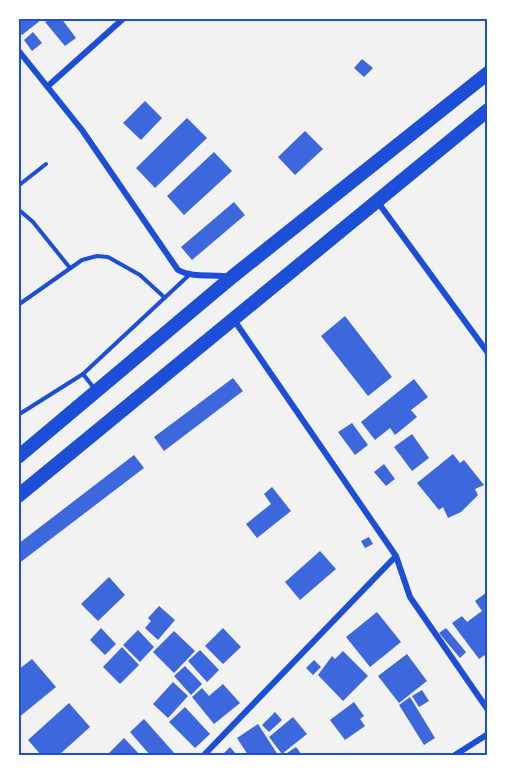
<svg xmlns="http://www.w3.org/2000/svg" width="506" height="773" font-family="'IBM Plex Sans',sans-serif">
  <style>
    .building { fill: #3d67dc }
    .lines { fill: none; stroke-linecap: round; stroke-linejoin: round }
    .service { stroke: #1d4ed8; stroke-width: 4 }
    .minor { stroke: #1d4ed8; stroke-width: 6 }
    .primary { stroke: #1d4ed8; stroke-width: 14 }
    .neatline { fill: none; stroke: #1d4ed8; stroke-width: 2 }
  </style>
  <rect width="100%" height="100%" fill="#f2f2f2"/>
  <path class="building" d="M18,18h22l1,2 -19,15 -4,-5z
    M51,18h10l15,20 -11,8 -20,-24z
    M33,32l9,11 -10,8 -8,-11z
    M362,59l11,9 -9,9 -10,-9z
    M145,101l17,17 -21,22 -18,-17z
    M187,118l20,20 -52,50 -19,-20z
    M305,131l18,18 -28,26 -17,-18z
    M214,152l18,19 -48,44 -17,-19z
    M234,202l11,13 -53,45 -11,-13z
    M345,316l47,61 -24,19 -47,-60z
    M233,378l10,13 -79,60 -10,-14z
    M414,379l14,18 -17,13 6,7 -22,18 -5,-7 -15,12 -14,-18z
    M352,423l16,22 -13,10 -17,-23z
    M412,434l17,24 -17,13 -18,-24z
    M453,454l7,9 4,-3 20,25 -9,4 3,6 -17,17 -13,6 -5,-11 -4,3 -22,-27z
    M134,455l10,13 -126,96v-20z
    M384,464l11,15 -9,7 -12,-14z
    M272,487l19,24 -34,27 -11,-14 25,-20 -7,-10z
    M369,537l4,7 -8,4 -4,-7z
    M320,551l16,18 -36,31 -15,-18z
    M109,577l16,18 -27,26 -17,-17z
    M487,592l1,49 -3,2 3,10 -9,6 -27,-36 10,-7 5,6 15,-11 -7,-10z
    M159,606l16,14 -17,20 -13,-12 6,-7 -3,-3z
    M377,612l24,30 -31,25 -24,-30z
    M101,628l15,16 -11,11 -15,-15z
    M223,628l18,19 -18,17 -18,-18z
    M446,628l20,24 -6,6 -21,-25z
    M138,630l16,17 -14,15 -17,-17z
    M174,631l21,20 -21,22 -21,-21z
    M122,647l17,18 -19,19 -17,-17z
    M200,650l19,20 -12,12 -19,-21z
    M343,651l25,25 -25,25 -25,-26 14,-19 3,3z
    M407,654l20,27 -28,22 -21,-27z
    M32,659l24,28 -38,31v-48z
    M314,660l7,7 -8,8 -7,-7z
    M185,666l17,18 -11,11 -17,-19z
    M173,682l15,14 -20,22 -15,-14z
    M223,684l17,19 -26,21 -22,-27 10,-9 7,8z
    M422,690l7,11 -10,6 -7,-11z
    M410,697l25,41 -11,7 -25,-40z
    M354,702l10,14 -4,3 5,7 -20,14 -15,-20z
    M69,703l21,24 -31,28h-18l-13,-15z
    M185,707l25,27 -15,14 -26,-26z
    M275,712l7,8 -13,12 -7,-7z
    M293,717l14,17 -25,20 -13,-17z
    M144,719l32,36h-26l-20,-23z
    M258,724l20,31h-30l-11,-17z
    M124,738l16,17 -32,-1z
    M230,747l7,8h-15z
    M296,747l6,8h-18z"/>
  <g class="lines">
    <path class="service" d="M18,186l28,-22
      M18,209l15,13 37,46
      M18,305l64,-45 15,-4 11,1 32,18 24,22
      M83,374l11,14
      M18,415l65,-41 105,-98"/>
    <path class="minor" d="M18,50l64,80 96,140c16,9 36,3 54,7
      M48,86l76,-68
      M377,201l111,152
      M234,320l162,236 14,41 78,113
      M204,755l192,-199
      M455,755l33,-21"/>
    <path class="primary" d="M18,457l214,-180 256,-204
      M18,496l470,-386"/>
  </g>
  <rect width="506" height="773" fill="none" stroke="#ffffff" stroke-width="39"/>
  <rect x="20" y="20" width="466" height="734" class="neatline"/>
</svg>
